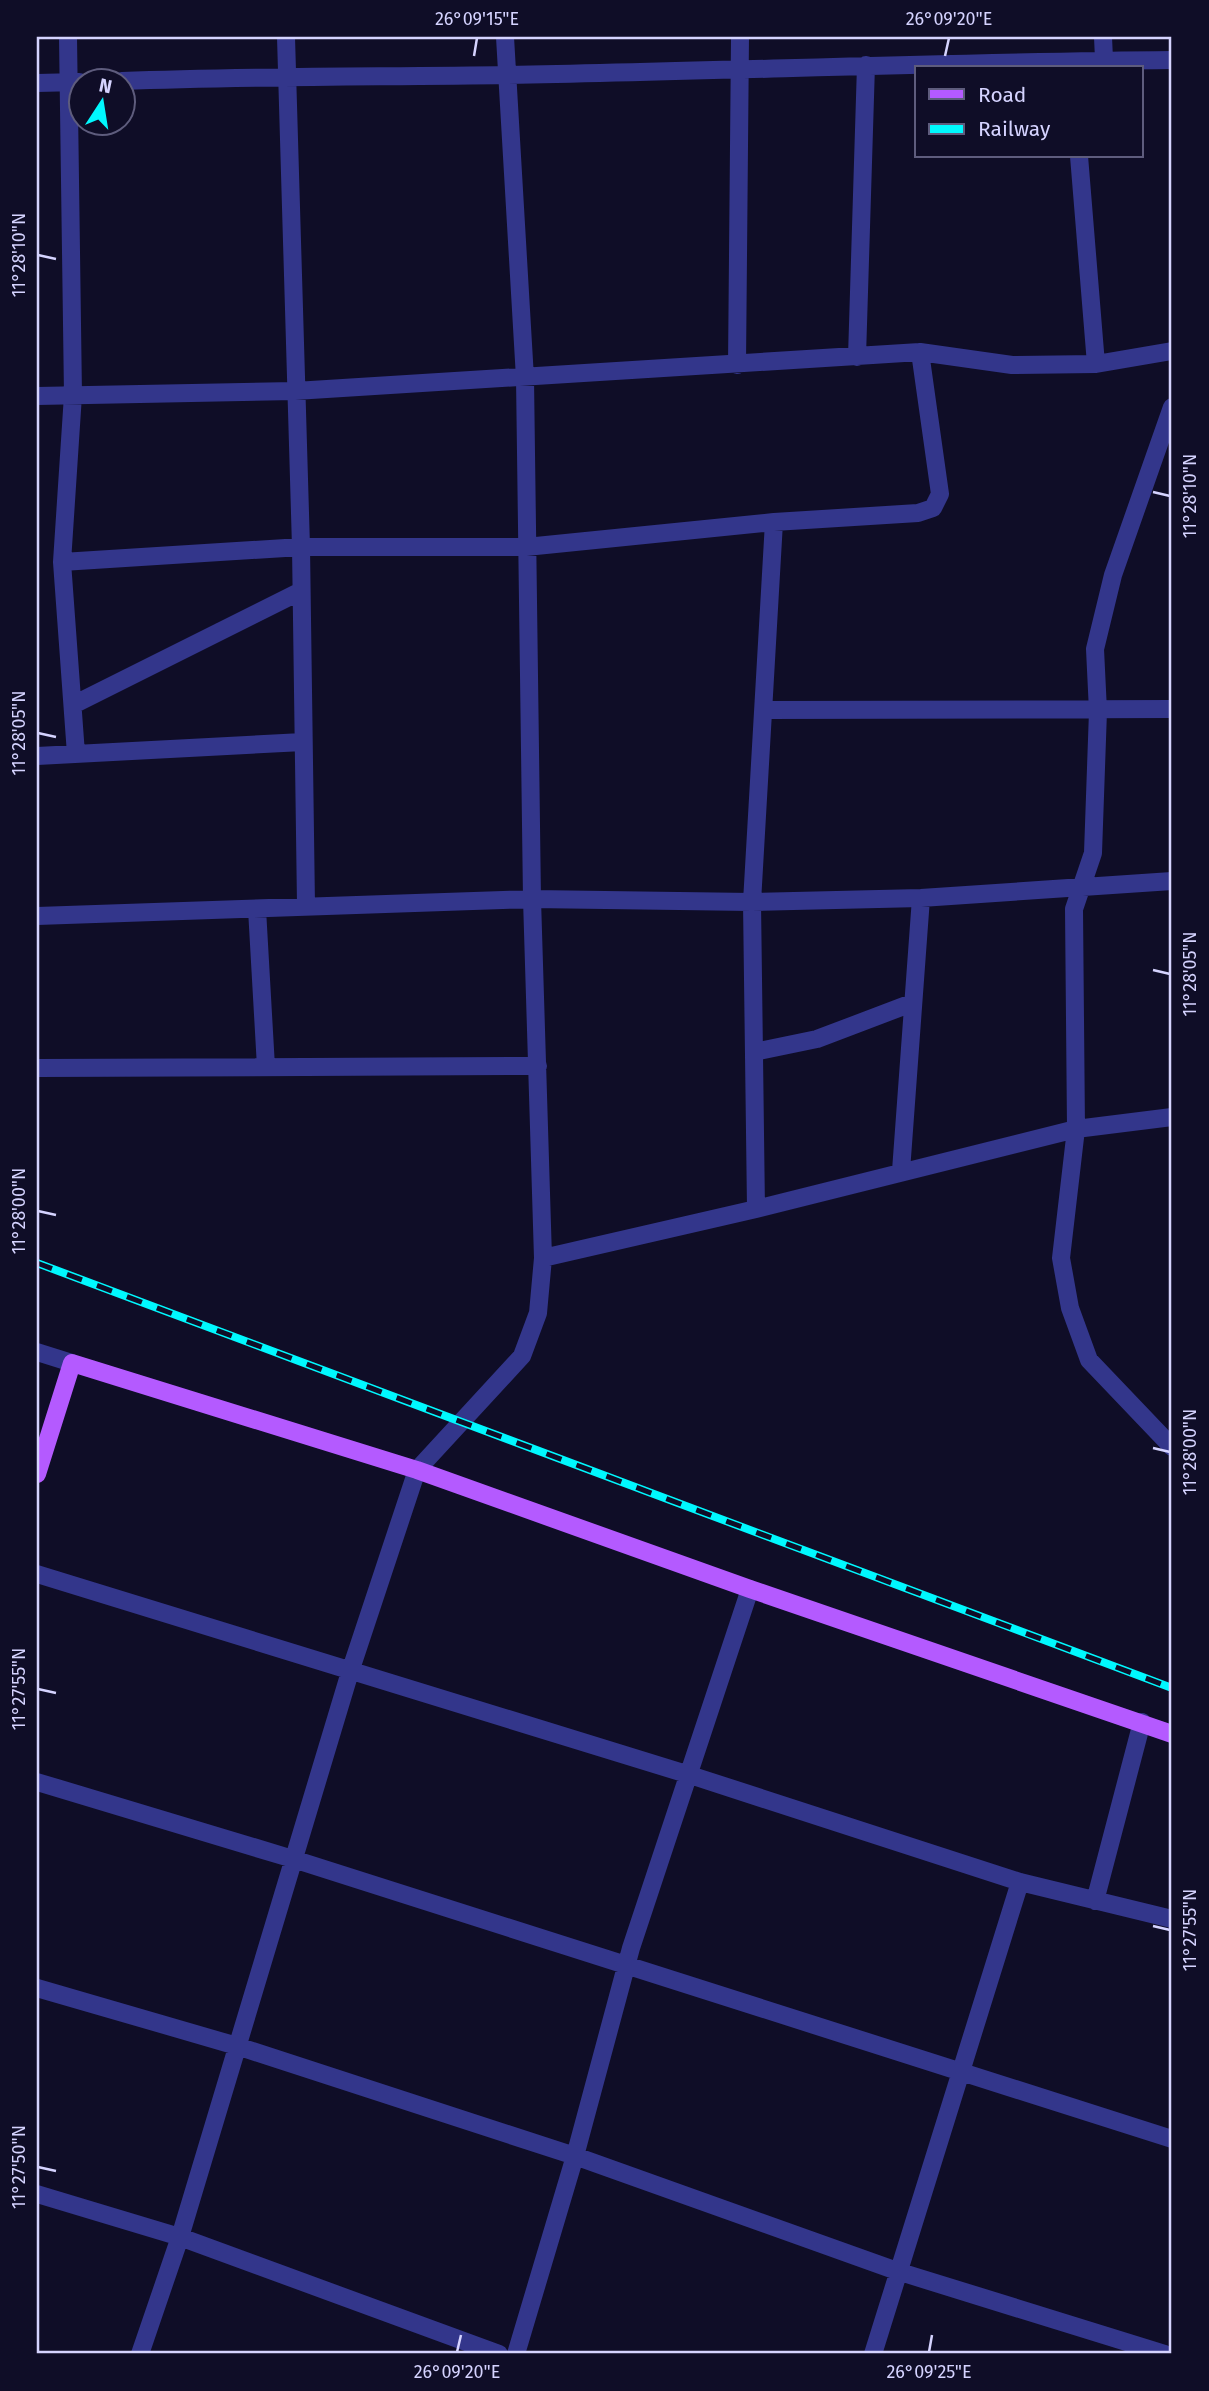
<svg xmlns="http://www.w3.org/2000/svg" width="1209" height="2391" font-family="'Fira Sans',sans-serif">
  <style>
    .lines { fill: none; stroke-linecap: round; stroke-linejoin: round }
    .minor { stroke: #33368b; stroke-width: 18 }
    .major { stroke: #b45aff; stroke-width: 18 }
    .rail-casing { stroke: #00f8fe; stroke-width: 8 }
    .rail { stroke: #0f0d27; stroke-width: 5; stroke-dasharray: 16; stroke-linecap: butt }
    .ticks { fill: none; stroke: #d5d3ff; stroke-width: 2.5 }
    .neatline { fill: none; stroke: #d5d3ff; stroke-width: 2.5 }
    .ticks-label { font-size: 18px; text-anchor: middle; fill: #d5d3ff }
  </style>
  <rect width="100%" height="100%" fill="#0f0d27"/>
  <g class="lines">
    <path class="minor" d="M68,37l5,358 -11,167 14,192
      M286,37l15,510 5,358
      M1103,37l1,22
      M122,81c129,-5 257,-4 386,-6 221,-4 443,-13 664,-15
      M37,83l42,-1
      M1079,156l17,208
      M857,357l9,-292
      M737,365l3,-328
      M37,396l258,-5 625,-39 92,13 84,-1 76,-13
      M1172,407l-59,168 -18,74 3,62 -5,142 -19,56 2,220 -15,129 9,50 19,52 83,87
      M62,562l239,-15h225l248,-25 144,-9 15,-5 7,-14 -20,-142
      M73,705l226,-113
      M764,710l408,-1
      M37,756l266,-14
      M257,909l9,158
      M37,916l495,-17 220,3 169,-4 251,-17
      M754,1052l63,-13 95,-36
      M37,1068l501,-2
      M901,1171l20,-273
      M756,1209l-4,-307 22,-380
      M543,1258l213,-49 320,-80 96,-12
      M37,1352l35,11
      M37,1574l653,201 330,107 152,37
      M37,1782l256,77 879,280
      M1095,1901l47,-179
      M37,1988l200,58 338,110 322,115 268,83
      M37,2194l143,43 319,117
      M140,2354l40,-117 170,-565 67,-202 105,-114 16,-43 5,-55 -11,-359 -7,-521 -20,-341
      M516,2354l59,-198 56,-208 119,-359
      M873,2354l147,-472"/>
    <path class="major" d="M37,1474l35,-111 345,107 333,119 422,145"/>
    <g class="rail-casing">
      <path id="rail" d="M37,1263l1135,425"/>
    </g>
    <use href="#rail" class="rail"/>
  </g>
  <path class="ticks" d="M474,56l3,-18M945,56l4,-18M38,255l18,4M1153,492l17,4M38,733l18,4M1153,970l17,4M38,1211l18,4M1153,1448l17,4M38,1689l18,4M1153,1926l17,4M38,2167l18,4M457,2352l4,-17M929,2352l3,-17"/>
  <rect width="1209" height="2391" fill="none" stroke="#0f0d27" stroke-width="77"/>
  <rect x="915" y="66" width="228" height="91" fill="#0f0d27" stroke="#5e5c7d" stroke-width="2"/>
  <rect x="929" y="89" width="35" height="10" fill="#b45aff" stroke="#5e5c7d" stroke-width="2"/>
  <text x="978" y="102" font-size="21" fill="#d5d3ff">Road</text>
  <rect x="929" y="124" width="35" height="10" fill="#00f8fe" stroke="#5e5c7d" stroke-width="2"/>
  <text x="978" y="136" font-size="21" fill="#d5d3ff">Railway</text>
  <g transform="translate(102 102) rotate(12)"><circle r="33" fill="#0f0d27" stroke="#5e5c7d" stroke-width="2"/>
  <path d="M0-5L12 26L0 18L-12 26Z" fill="#00f8fe"/>
  <text y="-10" font-size="19" font-weight="bold" text-anchor="middle" fill="#d5d3ff">N</text>
  </g>
  <rect x="38" y="38" width="1132" height="2314" class="neatline"/>
  <g class="ticks-label">
    <text x="477" y="25">26°09'15"E</text>
    <text x="949" y="25">26°09'20"E</text>
    <text transform="translate(19 255) rotate(-90)" y="6">11°28'10"N</text>
    <text transform="translate(1190 496) rotate(-90)" y="6">11°28'10"N</text>
    <text transform="translate(19 733) rotate(-90)" y="6">11°28'05"N</text>
    <text transform="translate(1190 974) rotate(-90)" y="6">11°28'05"N</text>
    <text transform="translate(19 1211) rotate(-90)" y="6">11°28'00"N</text>
    <text transform="translate(1190 1452) rotate(-90)" y="6">11°28'00"N</text>
    <text transform="translate(19 1689) rotate(-90)" y="6">11°27'55"N</text>
    <text transform="translate(1190 1930) rotate(-90)" y="6">11°27'55"N</text>
    <text transform="translate(19 2167) rotate(-90)" y="6">11°27'50"N</text>
    <text x="457" y="2378">26°09'20"E</text>
    <text x="929" y="2378">26°09'25"E</text>
  </g>
</svg>
